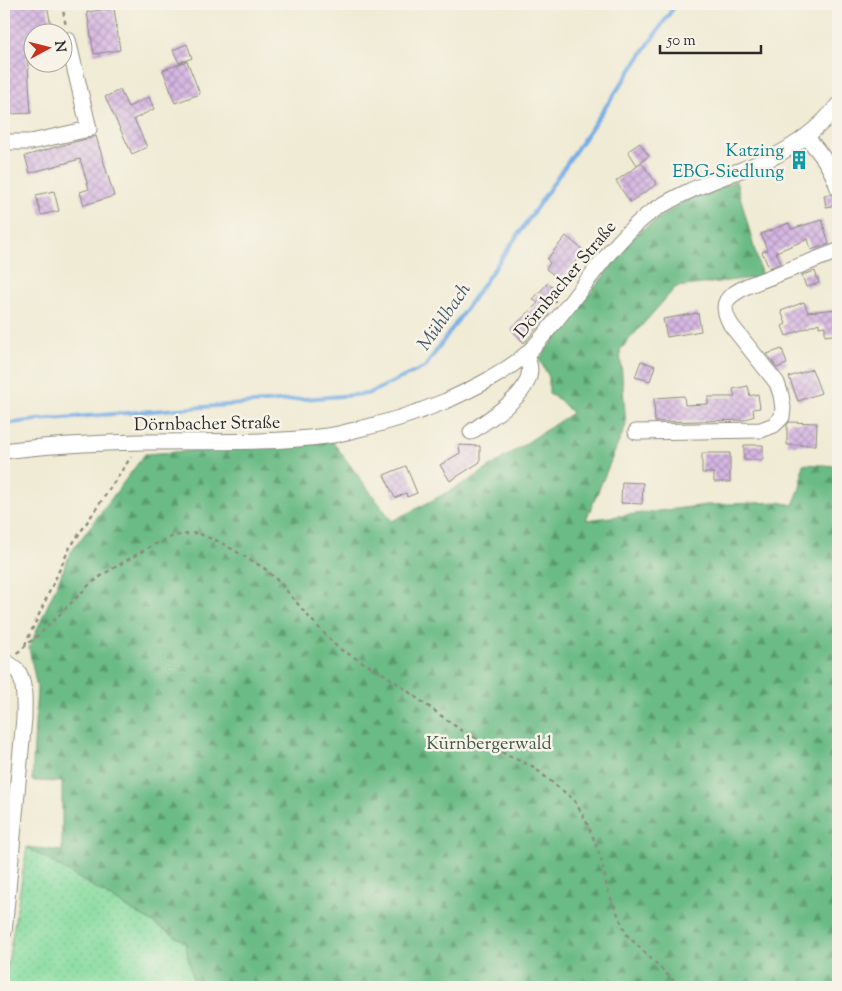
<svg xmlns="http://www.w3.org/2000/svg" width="842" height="991" font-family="'Sorts Mill Goudy',serif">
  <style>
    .grass { fill: url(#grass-dots); stroke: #588364 }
    .forest { fill: url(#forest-firs); stroke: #4b7358 }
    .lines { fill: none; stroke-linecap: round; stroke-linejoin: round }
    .stream { stroke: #77ade5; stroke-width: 4 }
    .building { fill: url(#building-cross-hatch) }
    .minor-casing { stroke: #8e8b80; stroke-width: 17 }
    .path { stroke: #8e8b80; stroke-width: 2.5; stroke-dasharray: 4 4; stroke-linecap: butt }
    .minor { stroke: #fff; stroke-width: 15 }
    .labels { text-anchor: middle; stroke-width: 5; stroke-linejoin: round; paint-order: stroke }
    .culture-label { font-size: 18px; fill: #0d838f; stroke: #f7f3e8; text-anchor: end }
    .street-label { font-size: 18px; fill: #2b2b2b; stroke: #f7f3e8 }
    .park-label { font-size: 18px; fill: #415748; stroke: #f7f3e8 }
    .water-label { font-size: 19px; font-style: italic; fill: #46586c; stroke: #f7f3e8 }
  </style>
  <defs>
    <pattern id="grass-dots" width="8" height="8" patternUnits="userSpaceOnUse" patternTransform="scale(1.25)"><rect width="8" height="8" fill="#84db9e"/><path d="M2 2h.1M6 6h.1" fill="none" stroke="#72bc88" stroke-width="1.8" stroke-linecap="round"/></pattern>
    <pattern id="forest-firs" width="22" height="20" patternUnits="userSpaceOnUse" patternTransform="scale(1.25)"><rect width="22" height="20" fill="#6bbb85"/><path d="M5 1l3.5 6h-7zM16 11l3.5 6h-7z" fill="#58986d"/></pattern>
    <pattern id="building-cross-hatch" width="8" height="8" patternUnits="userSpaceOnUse" patternTransform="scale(1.25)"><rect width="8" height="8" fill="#d5b6e3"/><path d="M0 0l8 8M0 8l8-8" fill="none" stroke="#ad94b8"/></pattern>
  </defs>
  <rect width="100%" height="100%" fill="#f7f3e8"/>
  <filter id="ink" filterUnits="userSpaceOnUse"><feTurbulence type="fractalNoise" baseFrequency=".02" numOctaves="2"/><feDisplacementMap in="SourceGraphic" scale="10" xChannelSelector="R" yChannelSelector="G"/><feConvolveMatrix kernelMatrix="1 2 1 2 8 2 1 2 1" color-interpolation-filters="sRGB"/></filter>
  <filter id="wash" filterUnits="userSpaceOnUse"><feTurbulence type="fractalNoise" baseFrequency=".0096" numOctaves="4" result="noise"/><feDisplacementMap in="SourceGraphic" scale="20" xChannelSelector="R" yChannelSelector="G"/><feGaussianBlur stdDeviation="1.12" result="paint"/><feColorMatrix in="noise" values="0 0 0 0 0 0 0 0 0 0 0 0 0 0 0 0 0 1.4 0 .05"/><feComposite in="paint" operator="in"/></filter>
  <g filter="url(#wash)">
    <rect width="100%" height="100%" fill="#f0ebd4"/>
    <path class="grass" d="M27,847l158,95 9,42 8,3h-137v-2l-15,2h-46z"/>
    <path class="forest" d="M736,181l26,96 -86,10 -56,63 6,75 -40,95 121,-15 72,-3 14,3 7,-17 3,-24 35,2v521h-636l-8,-3 -9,-42 -158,-95 35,4v-69l-30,-1 5,-93 -8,-40 42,-96 74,-98 187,-13 60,80 39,-20 39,-21 102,-67 -12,-13 -11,-6v-17l-10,-18 97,-125 45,-31z"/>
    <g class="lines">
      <path class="stream" d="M4,424l33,-4 330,-26 58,-27 97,-138 154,-225"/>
    </g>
    <g id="blocks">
      <path class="building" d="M4,4h43l5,28h-20v17l-5,1 4,63 -21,1 -4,-61 -2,1z
        M114,8l6,42 -26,4 -7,-42z
        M187,44l5,14 -13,5 -6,-13z
        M187,61l13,33 -25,9 -12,-33z
        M120,90l8,17 21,-10 5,12 -20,10 13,28 -15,7 -27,-57z
        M96,136l18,60 -30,9 -4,-13 9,-3 -9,-30 -50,14 -5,-17 45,-13 21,-5z
        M640,143l9,13 -12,9 -9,-14z
        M642,163l15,21 -27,18 -14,-21z
        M54,191l5,20 -18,4 -5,-20z
        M831,194l5,3 1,8 -11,2 -2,-12z
        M822,220l7,24 -18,6 -3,-11 -32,13 5,11 -12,5 -7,-16 5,-2 -6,-16 28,-11 2,6z
        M566,236l18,15 -24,29 -14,-11 4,-6 -3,-4z
        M815,271l4,12 -13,4 -4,-12z
        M548,283l9,9 -5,5 4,4 -10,10 3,3 -25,29 -13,-14 27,-26 -5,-4z
        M804,302l4,10 30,-3v25l-13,2v-10l-6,1v-4l-33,13 -4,-10 4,-2 -5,-13z
        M698,313l3,18 -34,6 -4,-18z
        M782,349l5,15 -10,4 -10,-14z
        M641,361l14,5 -5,15 -15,-4z
        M812,369l9,24 -23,8 -9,-24z
        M748,386l2,10 8,-2 2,14 -7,1 1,7 -10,4 -89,2 -1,-24 30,-2 1,9 23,-1v-7h27l-2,-8z
        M789,422l28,1 -1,22h-29v-20z
        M459,445l21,1v16l-30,19 -10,-16 20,-12z
        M744,445h19v15h-19z
        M702,453h28v29h-16v-9h-12z
        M406,466l11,27 -10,4 -1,-4 -11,5 -11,-23z
        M622,482l21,1 -1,21 -21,-1z"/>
    </g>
  </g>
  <g filter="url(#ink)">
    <use href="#blocks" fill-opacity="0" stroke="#8e8b80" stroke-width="1"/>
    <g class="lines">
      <g class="minor-casing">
        <path id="minor" d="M806,136c15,18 25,30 32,52
          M4,142h27l58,-13 -21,-89
          M471,432c21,-16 75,-45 54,-77
          M636,432l125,-2 13,-5 8,-8 1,-9 -2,-13 -4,-12 -46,-58c-13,-23 -4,-28 16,-39l91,-35
          M4,451c45,-6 92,-8 138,-9 62,-1 124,2 185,-6 10,-1 19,-4 28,-6 31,-7 62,-17 91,-29 28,-13 55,-26 78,-45 11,-9 20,-21 29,-32 31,-36 56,-78 93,-108 27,-20 59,-32 90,-44 10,-4 21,-8 31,-12 27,-13 52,-31 71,-55
          M4,661c4,2 10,6 13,9 9,11 7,35 7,48l-20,214"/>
      </g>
      <path class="path" d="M62,4l4,23
        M25,645l44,-96 62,-92
        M17,653l26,-22 47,-47 17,-12 44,-26 22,-10 24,-3 23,9 44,26 16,15 28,33 30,32 49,28 75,55 47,25 23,10 42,34 11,19 8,18 8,22 7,33 19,43 53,52"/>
      <use href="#minor" class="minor"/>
    </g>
  </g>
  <defs>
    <g id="building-bare" transform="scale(1.5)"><path d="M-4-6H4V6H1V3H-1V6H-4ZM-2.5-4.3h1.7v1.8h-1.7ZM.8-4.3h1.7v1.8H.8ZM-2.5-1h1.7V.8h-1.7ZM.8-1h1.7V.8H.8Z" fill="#0f9aa8" stroke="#f7f3e8" stroke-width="2.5" paint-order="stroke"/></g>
  </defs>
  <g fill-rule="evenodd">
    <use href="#building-bare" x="799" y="160"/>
  </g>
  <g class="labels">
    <g class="culture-label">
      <text x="784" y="156">Katzing<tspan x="784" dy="21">EBG-Siedlung</tspan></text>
    </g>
    <g class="street-label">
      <text transform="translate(565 279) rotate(-50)" y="6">Dörnbacher Straße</text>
      <text transform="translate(207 423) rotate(-1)" y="6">Dörnbacher Straße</text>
    </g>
    <g class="park-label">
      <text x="489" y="749">Kürnbergerwald</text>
    </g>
    <g class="water-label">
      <text transform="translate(443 316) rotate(-55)" y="7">Mühlbach</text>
    </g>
  </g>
  <rect width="842" height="991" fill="none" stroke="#f7f3e8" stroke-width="20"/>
  <g transform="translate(48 48) rotate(83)"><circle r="24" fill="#f7f3e8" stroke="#a5a39c"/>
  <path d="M0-4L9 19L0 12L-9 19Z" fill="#c8321e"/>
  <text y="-8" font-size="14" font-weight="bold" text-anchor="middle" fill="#2b2b2b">N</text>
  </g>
  <path d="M660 45v8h101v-8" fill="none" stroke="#2b2b2b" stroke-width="2.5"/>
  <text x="667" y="45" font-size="15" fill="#2b2b2b" stroke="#f7f3e8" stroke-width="4" paint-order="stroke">50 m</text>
</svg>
